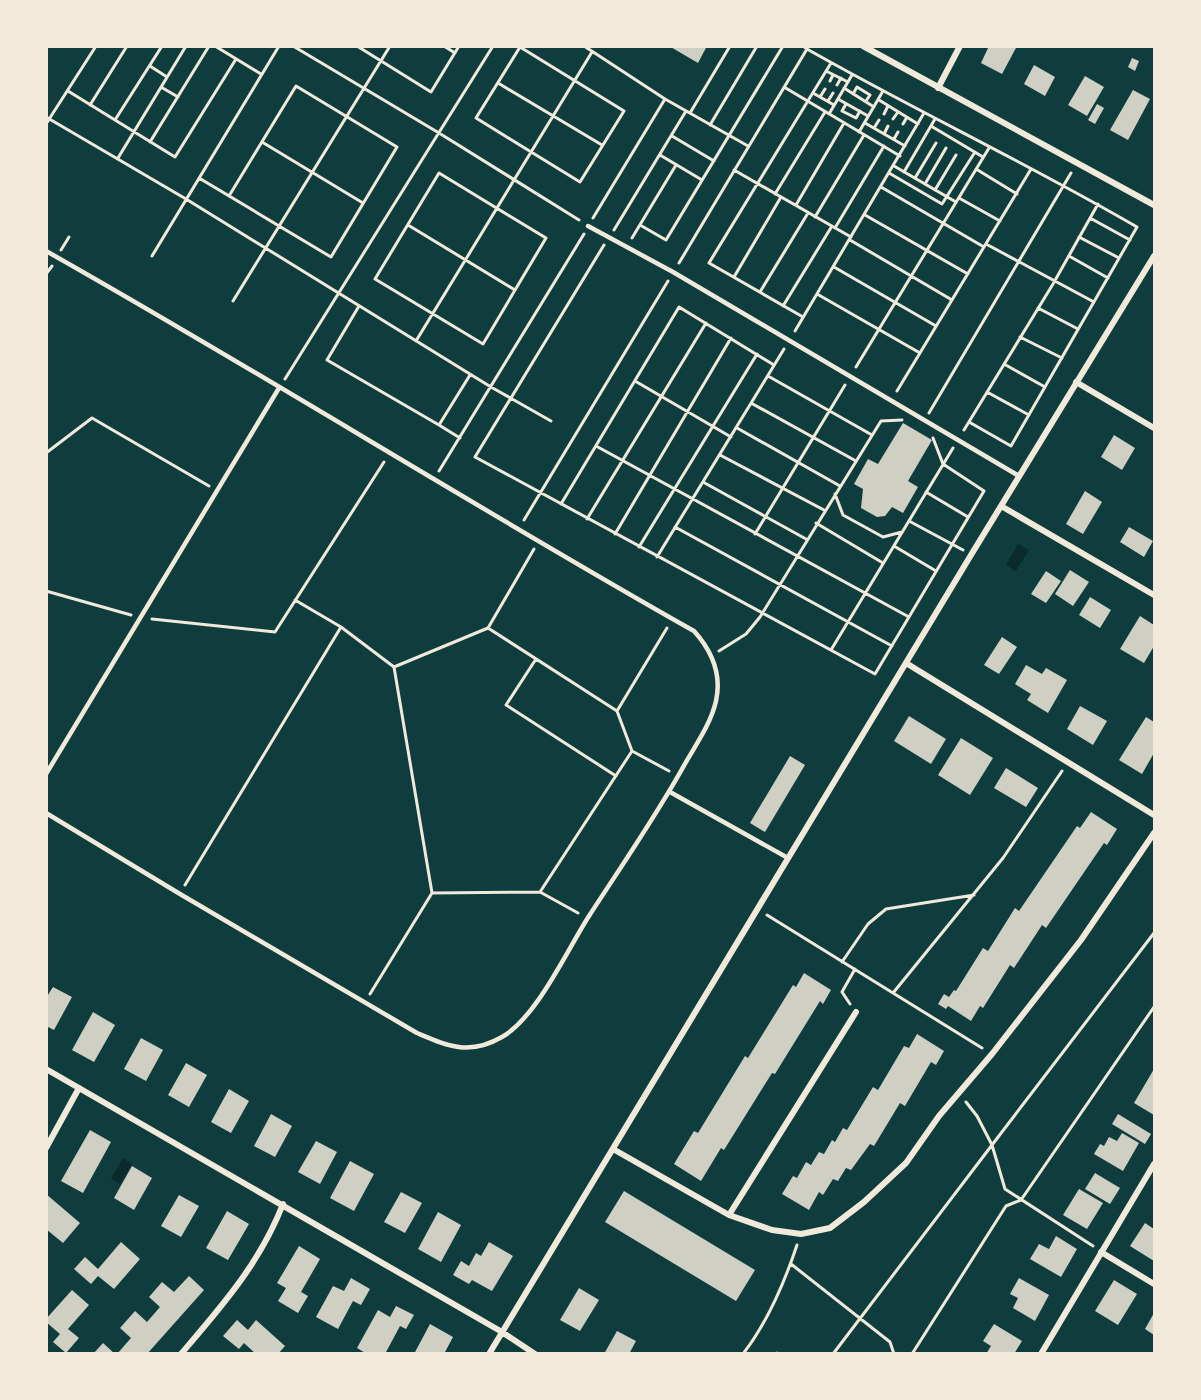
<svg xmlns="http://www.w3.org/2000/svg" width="1201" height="1400" font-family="'Titillium Web',sans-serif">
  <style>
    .water { fill: #0a2a2b }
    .building { fill: #cfcfc3 }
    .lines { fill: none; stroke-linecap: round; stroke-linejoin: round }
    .path { stroke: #f1e9da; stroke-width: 3 }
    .service { stroke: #f1e9da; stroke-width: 4.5 }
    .minor { stroke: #f1e9da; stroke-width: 6 }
  </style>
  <rect width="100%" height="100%" fill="#0f3d3e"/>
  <path class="water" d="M1018,544l11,6 -13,21 -10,-6z
    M123,1158l9,6 -12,20 -9,-5z"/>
  <path class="building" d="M669,46h38l-9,17z
    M989,46h28l-15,28 -21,-11z
    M1132,58l7,3 -4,10 -7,-4z
    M1034,65l21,12 -10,19 -21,-12z
    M1085,76l19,11 -17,29 -19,-11z
    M1133,90l17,9 -22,41 -18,-10z
    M1097,104l7,4 -9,16 -7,-4z
    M903,423l29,17 -24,41 10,6 -15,26 -11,-6 -7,9 -8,1 -16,-9 2,-19 -9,-5 14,-25 10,5z
    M1114,435l21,13 -13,22 -21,-13z
    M1085,491l17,11 -19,32 -17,-10z
    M1129,527l24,14 -9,16 -24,-15z
    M1070,570l19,12 -16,24 -18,-12z
    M1046,571l15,10 -15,22 -15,-9z
    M1090,597l21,13 -11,18 -21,-13z
    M1140,616l14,9v21l-10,17 -24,-14z
    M1002,637l15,10 -18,27 -15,-9z
    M1026,665l16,9 4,-6 21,12 -19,33 -21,-13 4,-6 -16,-10z
    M1080,706l27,15 -14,24 -26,-16z
    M909,716l37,23 -15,25 -37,-23z
    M1146,717l8,5v31l-12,21 -23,-14z
    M961,738l32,20 -23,37 -32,-20z
    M790,756l15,9 -40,67 -15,-9z
    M1006,768l32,20 -12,19 -32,-19z
    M1091,812l26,17 -10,16 -3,-2 -58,85 -4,-3 -28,43 -4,-3 -27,43 -3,-2 -9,15 -23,-15 -2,3 -8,-5 6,-10 5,3 5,-7 2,1 27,-43 5,3 27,-43 4,3 58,-85 3,2z
    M804,973l27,17 -8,14 -3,-3 -45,73 -3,-1 -48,77 -3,-2 -20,33 -27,-17 20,-33 4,2 47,-77 3,2 45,-73 3,2z
    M53,987l19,10 -18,33 -8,-4v-28z
    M93,1012l22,13 -21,37 -22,-12z
    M917,1034l27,17 -8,14 -5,-3 -26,44 -5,-3 -26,43 -4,-2 -19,26 -5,-2 -8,13 -5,-2 -10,16 -4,-3 -10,18 -27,-16 11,-18 4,2 9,-16 5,3 8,-13 5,2 8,-14 3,2 8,-14 4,2 26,-43 5,3 26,-44 5,2z
    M141,1038l22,12 -17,31 -22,-12z
    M186,1063l21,12 -18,32 -21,-12z
    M1154,1069v46l-20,-12z
    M229,1089l20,12 -18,32 -20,-11z
    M271,1114l21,12 -17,31 -21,-11z
    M1118,1114l33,20 -6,10 -33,-20z
    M90,1130l21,12 -28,51 -22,-12z
    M1122,1133l17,10 -16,28 -29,-17 6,-10 4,2 5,-9 8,4z
    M316,1141l21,11 -17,32 -22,-12z
    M350,1161l24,13 -20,37 -24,-13z
    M132,1166l20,12 -18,32 -20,-12z
    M1095,1173l25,15 -10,16 -25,-15z
    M1079,1189l24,14 -16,26 -24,-14z
    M624,1191l131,79 -19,31 -131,-79z
    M401,1192l21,11 -17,30 -21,-11z
    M46,1194l34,29 -17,20 -17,-14z
    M179,1195l20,11 -18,31 -20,-11z
    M227,1211l22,13 -21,36 -22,-12z
    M438,1212l23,13 -20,37 -23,-13z
    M1145,1223l9,6v32l-24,-15z
    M1056,1236l21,13 -16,28 -31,-18 9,-15 10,5z
    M121,1242l19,17 -26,30 -16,-13 -7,8 -17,-15 11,-12 13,12z
    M489,1242l24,14 -21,35 -20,-11 -3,4 -16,-9 8,-14 8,5 7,-13 5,3z
    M299,1246l21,13 -19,33 7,4 -10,17 -20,-12 8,-13 -9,-5z
    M189,1276l15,14 -57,64h-30l14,-16 -11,-10 15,-17 12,11 13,-15 -11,-10 13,-15 12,10z
    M351,1278l19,11 -9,16 -8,-4 -15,28 -22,-12 17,-31 11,5z
    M1019,1278l30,17 -14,26 -22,-13 5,-10 -8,-4z
    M1114,1280l23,14 -19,31 -23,-14z
    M579,1288l20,12 -19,31 -20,-11z
    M72,1290l17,15 -21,24 11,9 -13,15 -13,-11 7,-8 -14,-12v-3z
    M396,1306l18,9 -8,14 -6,-3 -15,28h-18l-10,-6 21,-38 12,7z
    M1154,1313v22l-9,-6z
    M237,1320l11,10 8,-10 29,26 -7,8h-22l-12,-11 -5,6 -16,-13z
    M430,1324l23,13 -9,17h-30z
    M994,1324l28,17 -8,13h-28l5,-8 -8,-5z
    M617,1331l19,10 -7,13h-25z
    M103,1343l12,11h-22z"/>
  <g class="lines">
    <path class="path" d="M215,46l46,28
      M293,46l146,87 140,87
      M357,46l74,46 28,-46
      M444,46l11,7
      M584,46l81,53 83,47
      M803,46l4,3 2,-3
      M520,47l104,64 -44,71 -104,-64z
      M150,66l17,11
      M826,71l22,11
      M830,81l3,-6
      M498,83l104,62
      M837,85l4,-7
      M161,87l17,10
      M784,87l116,69
      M844,88l30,19
      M68,91l107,66 61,-98
      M813,93l21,12
      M853,94l4,-7 13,8 -4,6
      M820,97l5,-8
      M838,99l30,17
      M879,100l39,24
      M828,101l5,-8
      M846,104l-4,7 14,7 4,-7
      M90,105l37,-59
      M690,113l40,-67
      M829,114l23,-39
      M884,114l4,-8
      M46,117l140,82 305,188 60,34
      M893,119l5,-7
      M115,120l47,-74
      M865,123l40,23
      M46,124l50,-78
      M903,124l4,-7
      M710,125l47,-79
      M931,126l52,31
      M874,128l5,-8
      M859,132l24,-41
      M884,134l4,-8
      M672,136l42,25
      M894,139l4,-7
      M150,142l59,-96
      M262,142l101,61
      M660,155l42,25
      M118,158l68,-112
      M894,166l62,36
      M976,169l41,25
      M734,170l117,67
      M904,172l31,-53
      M439,173l107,65 -63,106 -108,-65z
      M889,173l53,31 33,-52
      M199,178l132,79 66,-110 -101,-61 -67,110
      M915,178l21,-35
      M925,184l21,-36
      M881,187l103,60
      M935,190l21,-35
      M775,194l50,-82
      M959,198l41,23
      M796,205l48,-82
      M865,215l103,59
      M815,217l49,-82
      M593,218l72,-119
      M1090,218l40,22
      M408,225l107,65
      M640,225l26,15 117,-194
      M835,228l49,-82
      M614,230l72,-119
      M1079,237l40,21
      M632,238l44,-73
      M850,240l102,60
      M986,244l108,58
      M604,245l-129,212 400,217 109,-183 -41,-27 -10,-26
      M61,250l8,-13
      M152,256l127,-210
      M1069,256l39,22
      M679,263l128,-214c109,62 222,115 330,178l-126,219 -42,-24
      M834,267l102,59
      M46,274l6,-8
      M734,277l47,-80
      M760,292l48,-79
      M817,294l103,59
      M233,301l157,-255
      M359,306l-32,54 112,65 31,-50
      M783,306l49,-80
      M1038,308l40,21
      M803,317l-94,-54 122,-200
      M795,331l129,-218
      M1020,337l42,21
      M416,341l176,-289
      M1004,364l41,23
      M856,367l133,-219
      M768,376l104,59
      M285,379l208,-333
      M635,381l96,56
      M897,391l134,-222
      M987,392l42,23
      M751,403l105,58
      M929,413l142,-240
      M439,425l21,13
      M737,428l103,58
      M964,430l89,-146 45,-80
      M596,446l313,171
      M46,453l46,-35 117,68
      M720,455l104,55
      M439,471l145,-237
      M703,482l103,57
      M926,492l42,25
      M835,494l8,21 40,22 19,-5
      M561,504l118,-197 95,58
      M587,519l119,-196
      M524,520l144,-239
      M909,521l54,29
      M816,523l67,40
      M675,527l217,119
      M615,534l116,-196
      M755,534l90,-149
      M894,546l42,25
      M639,547l118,-193
      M657,557l127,-208
      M46,591l85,24
      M295,600l46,27 53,40 38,226 -62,101
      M152,619l123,13 109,-170
      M488,628l129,83 15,40 37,20
      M831,650l122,-202
      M719,651l27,-17 14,-17 121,-196 21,-1
      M536,659l-30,46 110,71
      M394,667l94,-39 46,-79
      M617,711l50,-83
      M185,885l156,-258
      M540,892l92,-141
      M432,893l108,-1 38,21
      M767,915l126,78
      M842,962l26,-38 18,-15 88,-14
      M850,1004l-8,-12 13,-23
      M982,1048l-89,-55 110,-135 59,-87
      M966,1102l11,14 15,29 162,-212
      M992,1145l13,44 88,57
      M791,1264l99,78 4,12
      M743,1354c24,-31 42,-73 54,-109
      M777,1354v-1
      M833,1354l159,-209
      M912,1354l94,-148 15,-6 133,-193"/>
    <path class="service" d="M588,226l85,46 346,204
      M46,251c218,123 430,257 648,380 18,20 28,43 22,70 -5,22 -19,42 -30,61 -29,53 -64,103 -97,154 -22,34 -52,101 -87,121 -33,19 -54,9 -85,-4l-237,-139 -134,-81
      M46,774l233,-386
      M670,792l118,66"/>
    <path class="minor" d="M863,46l291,159
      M938,88l22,-42
      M1076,382l78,46
      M1001,506l153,89
      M906,663l248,152
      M46,1069l456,263 33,22
      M46,1148l33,-60
      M613,1149l116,66 43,15 29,4 29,-6 34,-26 42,-39 33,-47 53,-62 89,-114 73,-107
      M729,1215l127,-203
      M1101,1252l53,32
      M181,1354c41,-48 79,-91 102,-150
      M489,1354l482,-799 183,-299
      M1041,1354l113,-190"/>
  </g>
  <rect width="1201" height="1400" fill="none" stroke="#f1e9da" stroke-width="96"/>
</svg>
